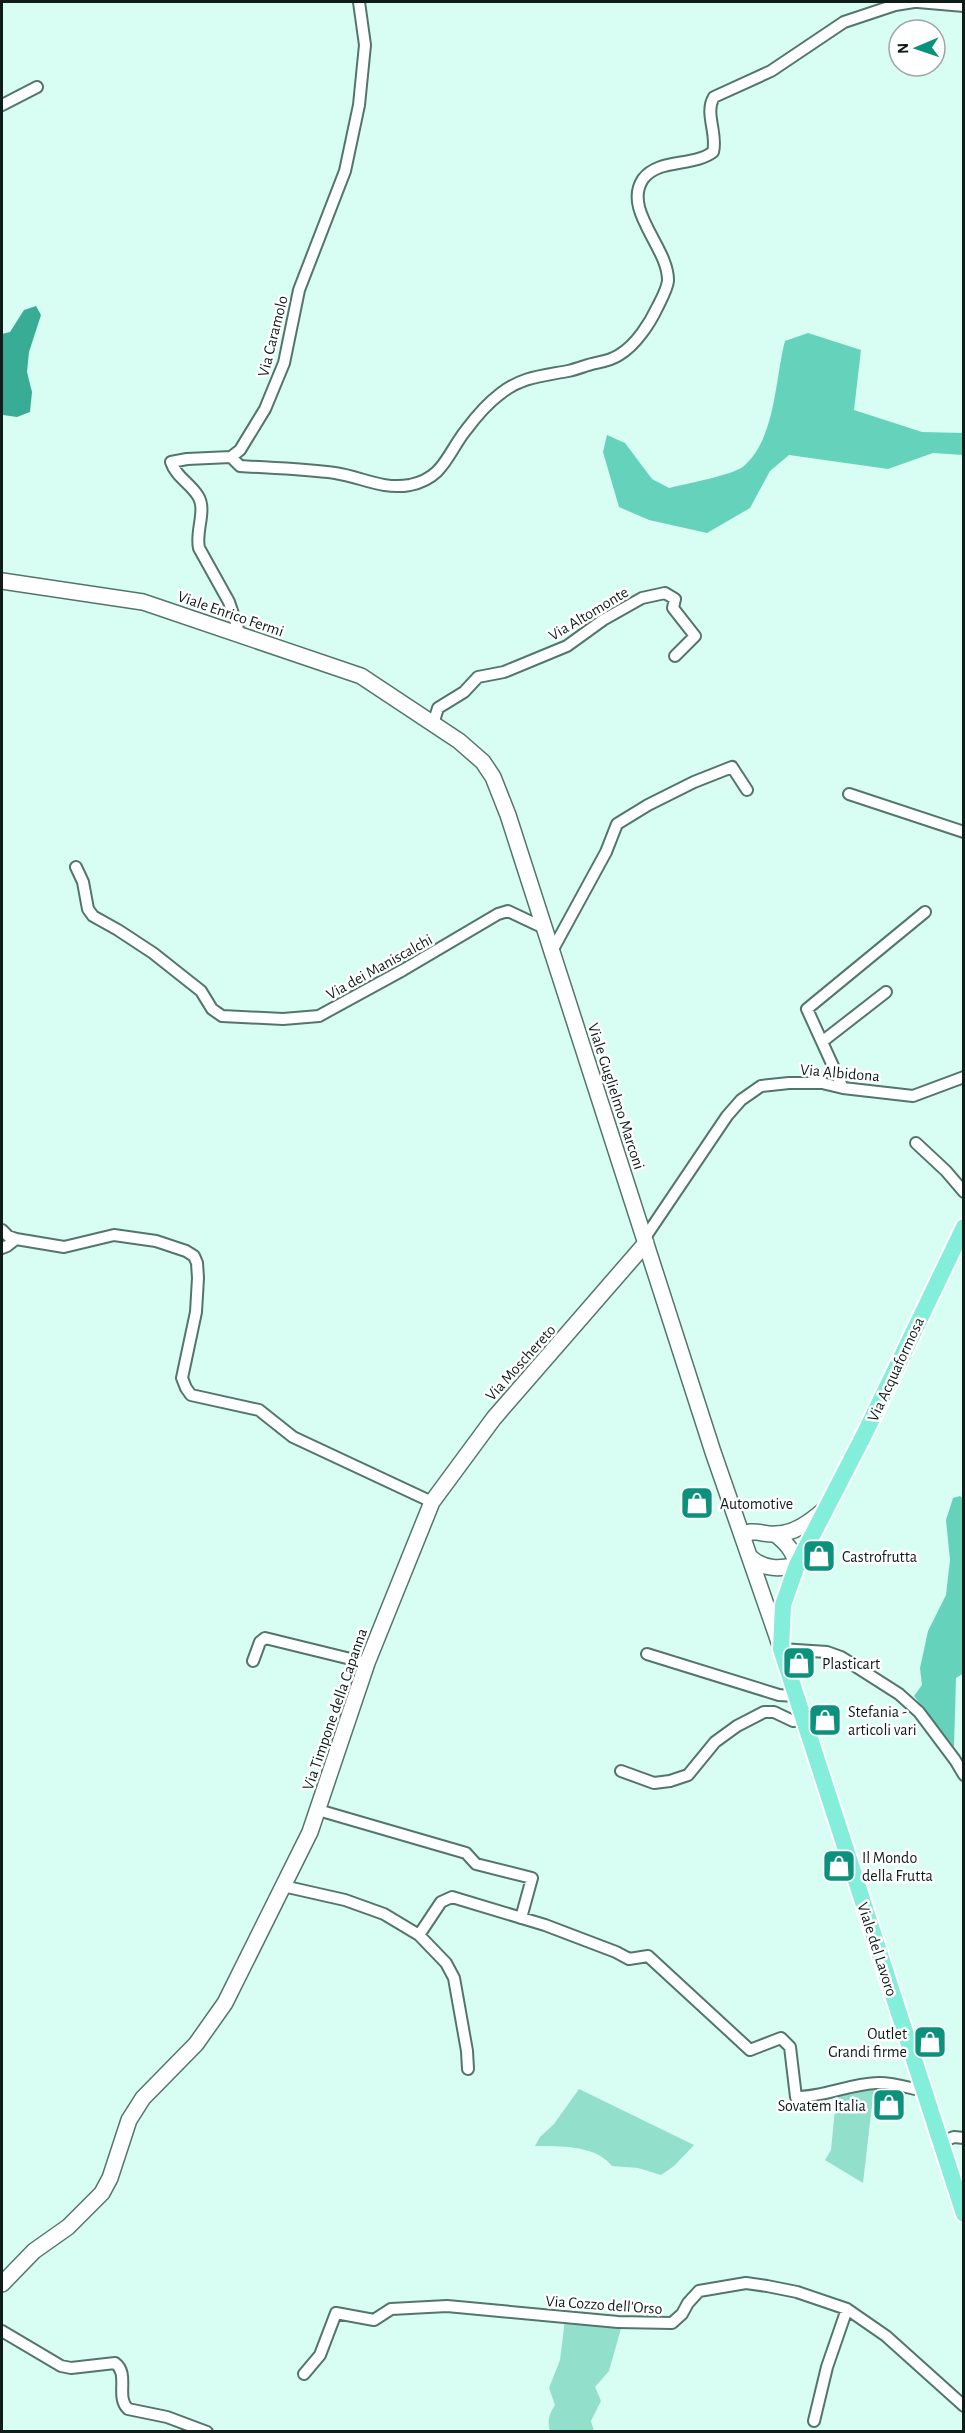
<svg xmlns="http://www.w3.org/2000/svg" width="965" height="2433" font-family="'Alegreya Sans',sans-serif">
  <style>
    .green { fill: #92dfcb }
    .forest { fill: #65d3bb }
    .water { fill: #38ac95 }
    .lines { fill: none; stroke-linecap: round; stroke-linejoin: round }
    .street-casing { stroke: #53756c; stroke-width: 14 }
    .secondary-casing { stroke: #53756c; stroke-width: 18 }
    .primary-casing { stroke: #fff; stroke-width: 20 }
    .street { stroke: #fff; stroke-width: 10 }
    .secondary { stroke: #fff; stroke-width: 15 }
    .primary { stroke: #83eeda; stroke-width: 16 }
    .labels { text-anchor: middle; stroke-width: 5; stroke-linejoin: round; paint-order: stroke }
    .street-label { font-size: 16px; fill: #0f1d19; stroke: #fff }
    .poi-label { font-size: 16px; fill: #0f1d19; stroke: #fff; text-anchor: start }
  </style>
  <rect width="100%" height="100%" fill="#d8fdf3"/>
  <path class="green" d="M874,2088l-11,95 -38,-23 6,-10 5,-51 6,-4z
    M579,2089l115,56 -20,21 -13,9 -23,-7 -26,-2c-16,-21 -53,-20 -77,-20l5,-9 14,-13z
    M565,2319l57,6 -13,46 -14,16 6,14 -10,20 3,10h-44c-3,-10 -1,-17 5,-26l-6,-17 11,-28z"/>
  <path class="forest" d="M808,333l53,17 -7,60 68,22 41,1v22l-30,-2 -45,16 -99,-14 -19,16 -20,37 -43,25 -58,-13 -30,-13 -16,-55 4,-17 18,8 27,36 17,9c15,-4 65,-13 75,-22 32,-28 31,-88 41,-125z
    M960,1496l4,3v174l-8,5 -2,69 -40,-51 8,-11 -2,-17 8,-37 18,-36 4,-35 -4,-40 7,-22z"/>
  <path class="water" d="M36,306l5,9 -12,37 -2,20 5,20 -2,20 -13,5 -14,-2 -1,-81 8,-2 14,-22z"/>
  <g class="lines">
    <g class="street-casing">
      <path id="street" d="M918,2l46,4
        M2,105l35,-18
        M231,457l9,9c32,2 64,3 95,7 27,4 47,17 75,12 34,-7 37,-31 56,-55 9,-12 22,-27 34,-36 21,-17 42,-18 68,-23 5,-1 11,-3 17,-5 11,-4 24,-4 34,-11 17,-10 31,-32 39,-49 4,-8 9,-17 10,-25 1,-33 -46,-71 -25,-102 16,-21 50,-12 70,-27 5,-18 -9,-39 1,-55l57,-26 73,-49 51,-17 19,-3
        M240,635l-11,-33 -30,-54c-4,-16 8,-38 -1,-52 -8,-13 -22,-19 -27,-34l16,-3 44,-2 9,-7 25,-41 19,-46 15,-73 46,-119 14,-66 6,-60 -6,-43
        M433,724l5,-16 26,-16 14,-15 26,-5 63,-26 36,-26 39,-22 23,-5 10,6 -2,9 22,28 -20,20
        M849,794l115,38
        M76,867l7,15 5,27 5,7 25,14 35,23 48,38 11,18 10,7 61,3 36,-3 84,-46 95,-56 10,-3 36,17
        M552,951l54,-99 11,-28 31,-19 46,-23 38,-15 15,23
        M823,1041l63,-49
        M843,1088l-36,-79 118,-97
        M916,1143l30,28 18,21
        M2,1230l6,6 8,3 48,8 50,-12 42,6 30,10 8,5 3,7 1,15 -2,34 -14,66 4,10 5,7 68,15 34,27 139,65
        M644,1239l83,-123 14,-16 20,-14 28,-3h33l21,5 70,8 51,-19
        M2,1248l5,-2 9,-7
        M781,1649l46,3 14,5 58,37 20,18 36,48 9,15
        M647,1654l132,41 17,1
        M253,1661l7,-19 5,-4 102,25
        M621,1771l33,12 16,-2 18,-6 27,-33 22,-16 27,-14h10l19,9 11,-1
        M318,1810l148,43 10,11 56,14 -11,40
        M283,1886l62,14 39,14 35,21 27,28 8,15 13,73 1,18
        M419,1935l22,-33 11,-5 93,28 71,27 13,7 19,-3 102,94 31,-12 9,9 6,50c28,0 53,-13 81,-14 14,-1 32,5 47,8
        M941,2142l13,-5 10,1
        M2,2331l59,35 10,2 44,-5c15,11 0,34 13,46l39,8 40,15
        M304,2374l16,-19 16,-42 38,7 17,-11 56,-3 171,16 54,1 10,-9 6,-11 11,-12 47,-8 21,3 30,6 50,17 39,27 78,70
        M814,2421l13,-54 20,-58"/>
    </g>
    <g class="secondary-casing">
      <path id="secondary" d="M2,581l141,21 218,74 98,65 24,21 10,15 15,38 205,637 67,193
        M743,1537l7,-5c9,-1 17,3 25,2 19,0 35,-12 49,-24
        M750,1557c14,13 30,12 47,8 -4,-14 -10,-22 -22,-31
        M2,2284l32,-33 34,-24 34,-34 8,-15 19,-58 14,-22 53,-54 29,-41 85,-171 57,-169 65,-161 62,-84 152,-175"/>
    </g>
    <g class="primary-casing">
      <path id="primary" d="M964,1227l-100,208 -67,130 -14,40 -2,44 183,565"/>
    </g>
    <use href="#street" class="street"/>
    <use href="#secondary" class="secondary"/>
    <use href="#primary" class="primary"/>
  </g>
  <defs>
    <g id="shop-square" transform="scale(1.725)"><rect x="-9" y="-9" width="18" height="18" rx="4" fill="#0c927c" stroke="#fff"/><path d="M-5-2.5h2.3a2.7 3.5 0 0 1 5.4 0H5L5.5 6h-11ZM-1.5-2.5h3a1.5 2.3 0 0 0-3 0Z" fill="#fff"/></g>
  </defs>
  <g fill-rule="evenodd">
    <use href="#shop-square" x="697" y="1503"/>
    <use href="#shop-square" x="819" y="1556"/>
    <use href="#shop-square" x="799" y="1663"/>
    <use href="#shop-square" x="825" y="1720"/>
    <use href="#shop-square" x="839" y="1866"/>
    <use href="#shop-square" x="930" y="2042"/>
    <use href="#shop-square" x="889" y="2105"/>
  </g>
  <g class="labels">
    <g class="street-label">
      <text transform="translate(272 336) rotate(-76)" y="6">Via Caramolo</text>
      <text transform="translate(231 613) rotate(19)" y="6">Viale Enrico Fermi</text>
      <text transform="translate(588 613) rotate(-31)" y="6">Via Altomonte</text>
      <text transform="translate(379 966) rotate(-29)" y="6">Via dei Maniscalchi</text>
      <text transform="translate(840 1072) rotate(5)" y="6">Via Albidona</text>
      <text transform="translate(617 1096) rotate(72)" y="6">Viale Guglielmo Marconi</text>
      <text transform="translate(520 1362) rotate(-48)" y="6">Via Moschereto</text>
      <text transform="translate(895 1369) rotate(-65)" y="6">Via Acquaformosa</text>
      <text transform="translate(334 1709) rotate(-71)" y="6">Via Timpone della Capanna</text>
      <text transform="translate(878 1949) rotate(72)" y="6">Viale del Lavoro</text>
      <text transform="translate(604 2304) rotate(4)" y="6">Via Cozzo dell'Orso</text>
    </g>
    <g class="poi-label">
      <text x="720" y="1509">Automotive</text>
      <text x="842" y="1562">Castrofrutta</text>
      <text x="822" y="1669">Plasticart</text>
      <text x="848" y="1717">Stefania -<tspan x="848" dy="18">articoli vari</tspan></text>
      <text x="862" y="1863">Il Mondo<tspan x="862" dy="18">della Frutta</tspan></text>
      <text x="907" y="2039" text-anchor="end">Outlet<tspan x="907" dy="18">Grandi firme</tspan></text>
      <text x="866" y="2111" text-anchor="end">Sovatem Italia</text>
    </g>
  </g>
  <rect width="965" height="2433" fill="none" stroke="#0f1d19" stroke-width="6"/>
  <g transform="translate(917 48) rotate(268)"><circle r="28" fill="#ffffff" stroke="#9fa5a3" stroke-width="1.5"/>
  <path d="M0-4.5L10 22L0 15L-10 22Z" fill="#0c927c"/>
  <text y="-9" font-size="16" font-weight="bold" text-anchor="middle" fill="#0f1d19">N</text>
  </g>
</svg>
